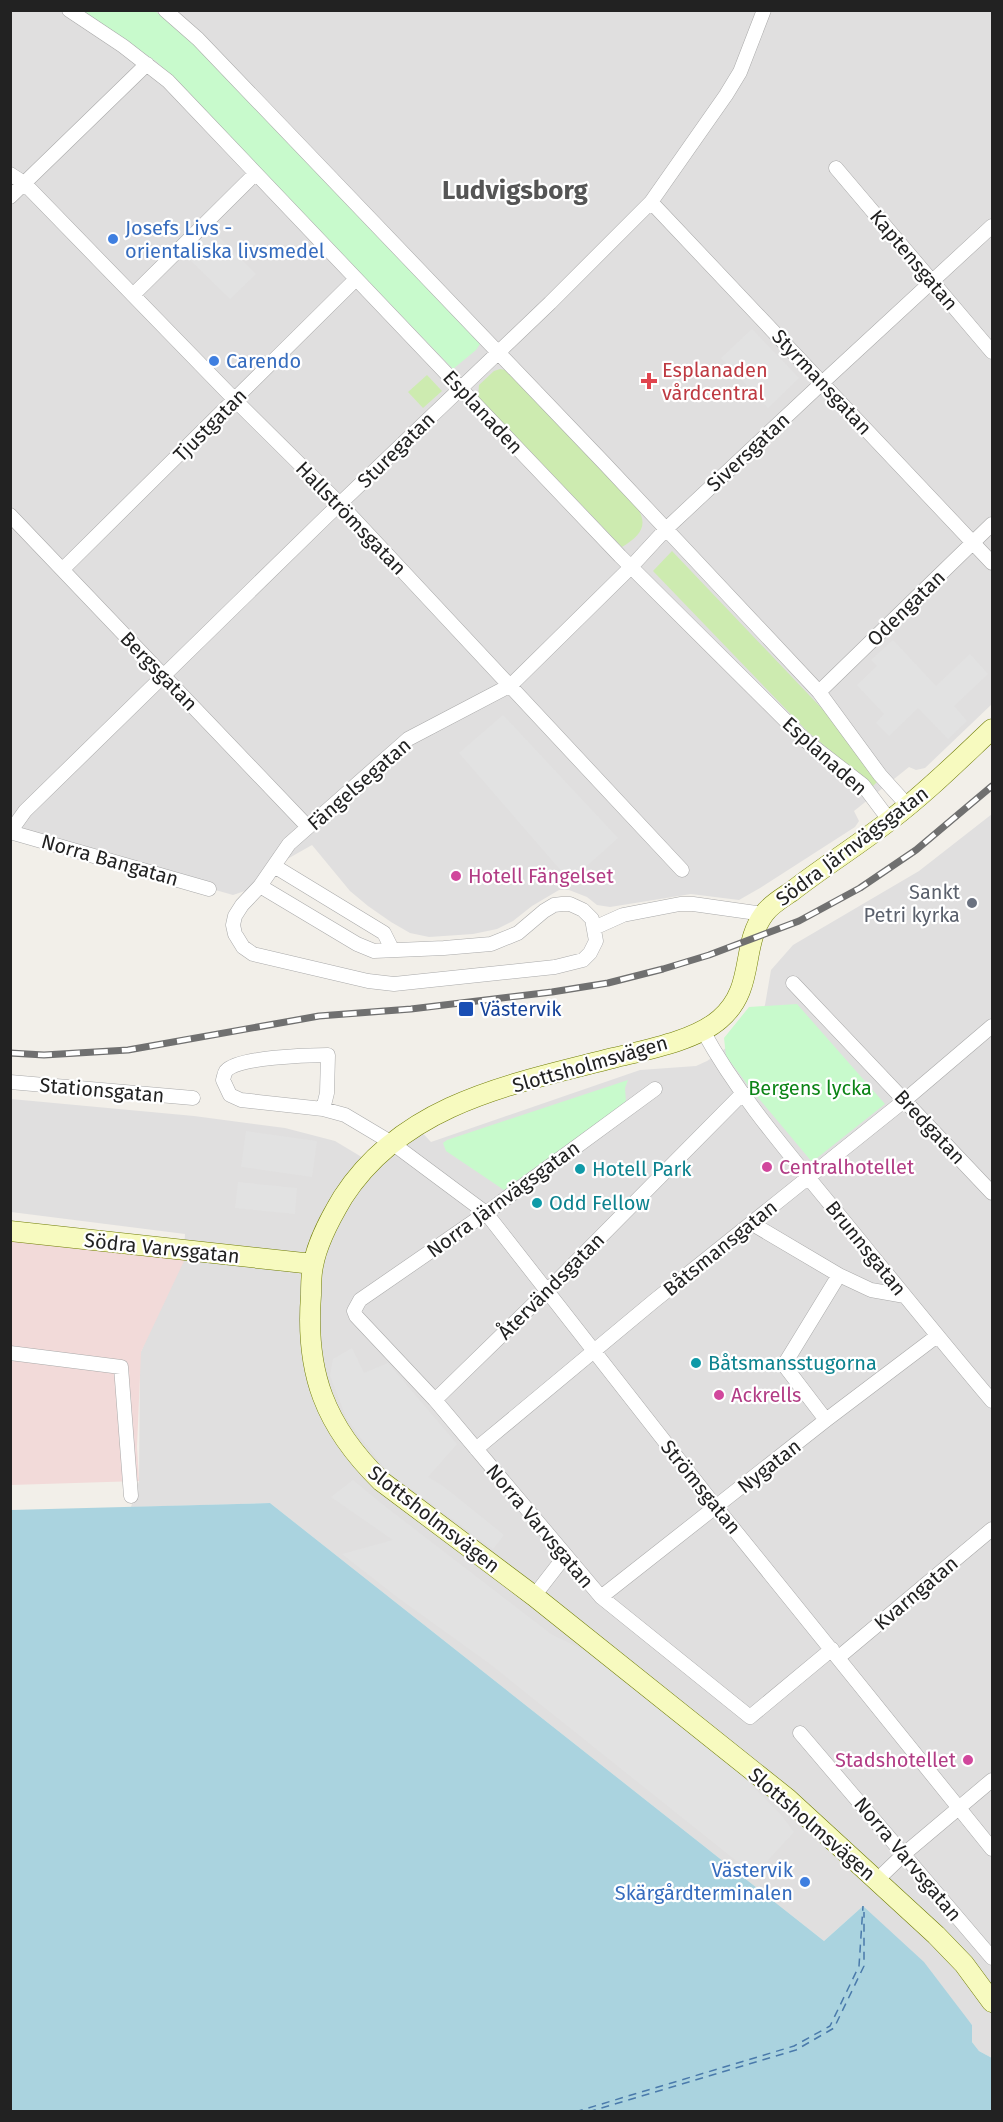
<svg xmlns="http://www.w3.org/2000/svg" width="1003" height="2122" font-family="'Fira Sans',sans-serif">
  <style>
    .residential { fill: #e0dfdf }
    .commercial { fill: #f2dad9 }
    .grass { fill: #cdebb0 }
    .park { fill: #c8facc }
    .parking { fill: #e2e2e2 }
    .water { fill: #aad3df }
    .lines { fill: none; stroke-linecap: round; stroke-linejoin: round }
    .ferry { stroke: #4a7aab; stroke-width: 1.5; stroke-dasharray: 8 6; stroke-linecap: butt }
    .street-casing { stroke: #a9a9a9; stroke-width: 15 }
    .secondary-casing { stroke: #707d05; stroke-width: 21 }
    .street { stroke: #fff; stroke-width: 14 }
    .secondary { stroke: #f7fabf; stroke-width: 20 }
    .rail-casing { stroke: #707070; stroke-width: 7 }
    .rail { stroke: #fff; stroke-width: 4.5; stroke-dasharray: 14; stroke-linecap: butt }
    .shop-dot { fill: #3f7fe0; stroke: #fff; stroke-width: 2 }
    .health-dot { fill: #e0444e; stroke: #fff; stroke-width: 2 }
    .hotel-dot { fill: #d1479c; stroke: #fff; stroke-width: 2 }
    .worship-dot { fill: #6b7280; stroke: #fff; stroke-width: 2 }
    .transit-dot { fill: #1a4fb4; stroke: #fff; stroke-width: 2 }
    .culture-dot { fill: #0f9aa8; stroke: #fff; stroke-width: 2 }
    .labels { text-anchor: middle; stroke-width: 4.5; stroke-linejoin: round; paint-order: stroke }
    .shop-label { font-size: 20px; fill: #366cbe; stroke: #fff; text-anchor: start }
    .street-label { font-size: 20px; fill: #222; stroke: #fff }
    .health-label { font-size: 20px; fill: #be3a42; stroke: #fff; text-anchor: start }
    .hotel-label { font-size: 20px; fill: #b23c85; stroke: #fff; text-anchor: start }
    .worship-label { font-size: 20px; fill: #5b616d; stroke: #fff; text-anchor: end }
    .transit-label { font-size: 20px; fill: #164399; stroke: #fff; text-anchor: start }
    .park-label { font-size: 20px; fill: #0c8416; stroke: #fff }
    .culture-label { font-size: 20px; fill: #0d838f; stroke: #fff; text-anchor: start }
    .district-label { font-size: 26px; font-weight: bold; fill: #555; stroke: #fff }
  </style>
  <rect width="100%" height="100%" fill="#f2efe9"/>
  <path class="residential" d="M10,11h982v693l-67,64 -9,2 -7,-3 -55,44 5,10 -4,6 -95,61 -21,12 -48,-6 -81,13 -13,-2 -10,-8 -18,-7h-10l-27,16 -19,15 -16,8 -24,5 -44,3 -19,-4 -19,-11 -23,-16 -18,-15 -38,-46 -37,21 -15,20 -27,9 -222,-63z
    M992,814v1244l-13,-7 -7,-9v-17l-109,-119 -39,35 -554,-438 -139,4 8,-26 1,-127 44,-104 1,-16 -174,-22v-113l183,17 91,12 50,13 35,21 45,-37 16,17 209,-72 56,-4 11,-5 28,-19 24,-27 6,-10 6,-35 22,-25 126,-74z"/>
  <path class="commercial" d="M10,1238l175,21 -44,93 -4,95 2,34 -128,4z"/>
  <path class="grass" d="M500,369l6,1 129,134c15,21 6,31 -13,43l-144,-150 1,-12 15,-14z
    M427,375l15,16 -19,17 -15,-16z
    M672,551l157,165 48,66 -4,4 -65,-54 -155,-161z"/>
  <path class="park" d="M83,11h72l33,27 292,306 -4,6 -23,19 -296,-307z
    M797,1004l88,100 -73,58 -62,-74 -24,-32 -2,-18 25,-31z
    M628,1080l-3,8 1,14 -122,88 -58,-39 -3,-8 4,-3z"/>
  <path class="parking" d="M211,229l45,45 -26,25 -45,-44z
    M752,329l47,49 -31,30 -47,-50z
    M893,640l43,46 34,-32 18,20 -34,32 13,15 -19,18 -30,-31 -29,28 -13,-13 8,-9 -27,-29 20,-19 -6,-6z
    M503,715l115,123 -48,43 -111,-128z
    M246,1131l71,10 -5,36 -71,-10z
    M238,1182l59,6 -2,26 -60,-6z
    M352,1348l12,25 24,-10 69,81 -29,33 15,9 61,49 -11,14 -104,-76 -29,-36 -14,-20 -16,-41 3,-17z
    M353,1480l29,24 169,130 33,16 85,61 58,49 54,55 13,17 -40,43 -264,-211 -93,-67 -55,-43 51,-14 -62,-43z"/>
  <path class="water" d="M270,1503l554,438 39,-35 61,56 48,63v17l7,9 13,7v53h-981v-601z"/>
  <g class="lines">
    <path class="ferry" d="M575,2112l219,-66 36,-20 29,-60 4,-60
      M588,2112l208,-62 38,-22 30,-62v-54"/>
    <g class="street-casing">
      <path id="street" d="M69,10l54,36 45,35 452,475 186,185 57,44 27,36
        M165,10l33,29 407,425 214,228 61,83 28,31
        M836,168l156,184
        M10,174l14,9 211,217 105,104 342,366
        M10,197l137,-133
        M651,202l341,361
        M133,295l122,-121
        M10,515l298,312
        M63,569l293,-290
        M819,692l173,-168
        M274,866l110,67 8,16
        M260,886l97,58 17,7 70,-3 47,-4 27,-11 26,-22 10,-6 8,-1h8l13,6 9,9 4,22 -6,12 -7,7 -28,7 -161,17 -26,-3 -115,-27 -10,-7 -8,-13 -2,-9 2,-9 7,-11 18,-19 29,-42 119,-105 103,-54 120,-118 35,-38 157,-147 169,-156
        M209,889l-199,-57 15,-21 301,-294 224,-214 101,-101 75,-107 14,-23 24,-62
        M594,928l29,-13 57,-11h13l71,10
        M793,983l199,210
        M703,1031c34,62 82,118 127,173 54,66 107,132 162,197
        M10,1082l183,16
        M655,1089l-169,124 -126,87 -6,11 2,5 79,84 166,197 149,120 82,-68
        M323,1109l4,-16 1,-38c-19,0 -91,2 -102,16 -2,3 -2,6 -3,9l7,15 11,5 82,9 22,6 47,28 94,70 230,294 276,342
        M751,1223l88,52 32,15 34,6
        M10,1353l111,14 10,129
        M435,1400l112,-109 196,-198
        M826,1420l-42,-55 55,-90
        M476,1449l178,-148 251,-201 87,-74
        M534,1596l31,-40
        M601,1597l225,-177 111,-84
        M839,1657l153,-128
        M800,1733l192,225
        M877,1880l27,-26 88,-74"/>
    </g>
    <g class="secondary-casing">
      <path id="secondary" d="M992,729c-33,31 -66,64 -103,92 -32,25 -66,46 -98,71 -9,6 -21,13 -27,22 -24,32 -8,74 -44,105 -25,22 -75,31 -107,39 -101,26 -209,45 -270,139 -12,20 -26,45 -30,69 -2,9 -2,19 -2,29 -6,78 14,131 70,186l153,115 254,203 148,136 28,29 28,38
        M10,1231l303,33"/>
    </g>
    <use href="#street" class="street"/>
    <use href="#secondary" class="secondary"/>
    <g class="rail-casing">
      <path id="rail" d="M10,1053l34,2 84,-5 191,-34 92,-7 141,-17 56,-9 55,-14 46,-14 90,-34 61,-33 56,-38 76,-64"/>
    </g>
    <use href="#rail" class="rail"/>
  </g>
  <g class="shop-dot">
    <circle cx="113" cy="239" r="6"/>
    <circle cx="214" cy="361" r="6"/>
    <circle cx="805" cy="1882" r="6"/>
  </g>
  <path class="health-dot" d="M646 372h6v6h6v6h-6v6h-6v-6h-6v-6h6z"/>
  <g class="hotel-dot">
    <circle cx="456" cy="876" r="6"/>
    <circle cx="767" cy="1167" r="6"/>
    <circle cx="719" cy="1395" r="6"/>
    <circle cx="968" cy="1760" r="6"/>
  </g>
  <circle class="worship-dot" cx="972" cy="903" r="6"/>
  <rect class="transit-dot" x="458" y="1001" width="16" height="16" rx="3"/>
  <g class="culture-dot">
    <circle cx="580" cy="1169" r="6"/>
    <circle cx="537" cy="1203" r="6"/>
    <circle cx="696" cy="1363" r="6"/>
  </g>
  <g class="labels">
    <g class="shop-label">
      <text x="125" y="235">Josefs Livs -<tspan x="125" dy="23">orientaliska livsmedel</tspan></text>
      <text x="226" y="368">Carendo</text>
      <text x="793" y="1877" text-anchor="end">Västervik<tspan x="793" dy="23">Skärgårdterminalen</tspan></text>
    </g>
    <g class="street-label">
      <text transform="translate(914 260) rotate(50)" y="7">Kaptensgatan</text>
      <text transform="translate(822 382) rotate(47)" y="7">Styrmansgatan</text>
      <text transform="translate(483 412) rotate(47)" y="7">Esplanaden</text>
      <text transform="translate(210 425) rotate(-45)" y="7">Tjustgatan</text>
      <text transform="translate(396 450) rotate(-44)" y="7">Sturegatan</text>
      <text transform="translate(748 452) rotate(-43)" y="7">Siversgatan</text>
      <text transform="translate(351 518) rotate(46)" y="7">Hallströmsgatan</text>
      <text transform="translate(906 608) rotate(-44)" y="7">Odengatan</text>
      <text transform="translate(159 671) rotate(46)" y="7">Bergsgatan</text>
      <text transform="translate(825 756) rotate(42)" y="7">Esplanaden</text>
      <text transform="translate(359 784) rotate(-41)" y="7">Fängelsegatan</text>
      <text transform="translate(852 846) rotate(-37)" y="7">Södra Järnvägsgatan</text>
      <text transform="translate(110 860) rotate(16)" y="7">Norra Bangatan</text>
      <text transform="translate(590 1064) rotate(-16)" y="7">Slottsholmsvägen</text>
      <text transform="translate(102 1090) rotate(5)" y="7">Stationsgatan</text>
      <text transform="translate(930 1127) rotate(47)" y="7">Bredgatan</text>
      <text transform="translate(503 1199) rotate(-36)" y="7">Norra Järnvägsgatan</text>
      <text transform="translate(162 1248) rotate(6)" y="7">Södra Varvsgatan</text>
      <text transform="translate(720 1248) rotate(-39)" y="7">Båtsmansgatan</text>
      <text transform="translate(866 1248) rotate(51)" y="7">Brunnsgatan</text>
      <text transform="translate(551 1286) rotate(-45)" y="7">Återvändsgatan</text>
      <text transform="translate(769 1466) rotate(-38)" y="7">Nygatan</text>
      <text transform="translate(701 1487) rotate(51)" y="7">Strömsgatan</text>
      <text transform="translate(434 1519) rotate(38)" y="7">Slottsholmsvägen</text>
      <text transform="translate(540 1526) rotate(50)" y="7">Norra Varvsgatan</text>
      <text transform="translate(916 1593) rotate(-40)" y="7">Kvarngatan</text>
      <text transform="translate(812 1824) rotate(41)" y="7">Slottsholmsvägen</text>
      <text transform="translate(908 1859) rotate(50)" y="7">Norra Varvsgatan</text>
    </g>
    <g class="health-label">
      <text x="662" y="377">Esplanaden<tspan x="662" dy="23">vårdcentral</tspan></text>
    </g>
    <g class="hotel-label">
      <text x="468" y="883">Hotell Fängelset</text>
      <text x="779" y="1174">Centralhotellet</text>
      <text x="731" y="1402">Ackrells</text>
      <text x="956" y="1767" text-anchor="end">Stadshotellet</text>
    </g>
    <g class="worship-label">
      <text x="960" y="899">Sankt<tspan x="960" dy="23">Petri kyrka</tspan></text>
    </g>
    <g class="transit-label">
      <text x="480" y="1016">Västervik</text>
    </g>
    <g class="park-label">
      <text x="810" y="1095">Bergens lycka</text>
    </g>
    <g class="culture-label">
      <text x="592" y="1176">Hotell Park</text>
      <text x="549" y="1210">Odd Fellow</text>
      <text x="708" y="1370">Båtsmansstugorna</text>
    </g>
    <g class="district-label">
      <text x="515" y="199">Ludvigsborg</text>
    </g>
  </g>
  <rect width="1003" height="2122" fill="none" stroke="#222222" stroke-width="24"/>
</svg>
